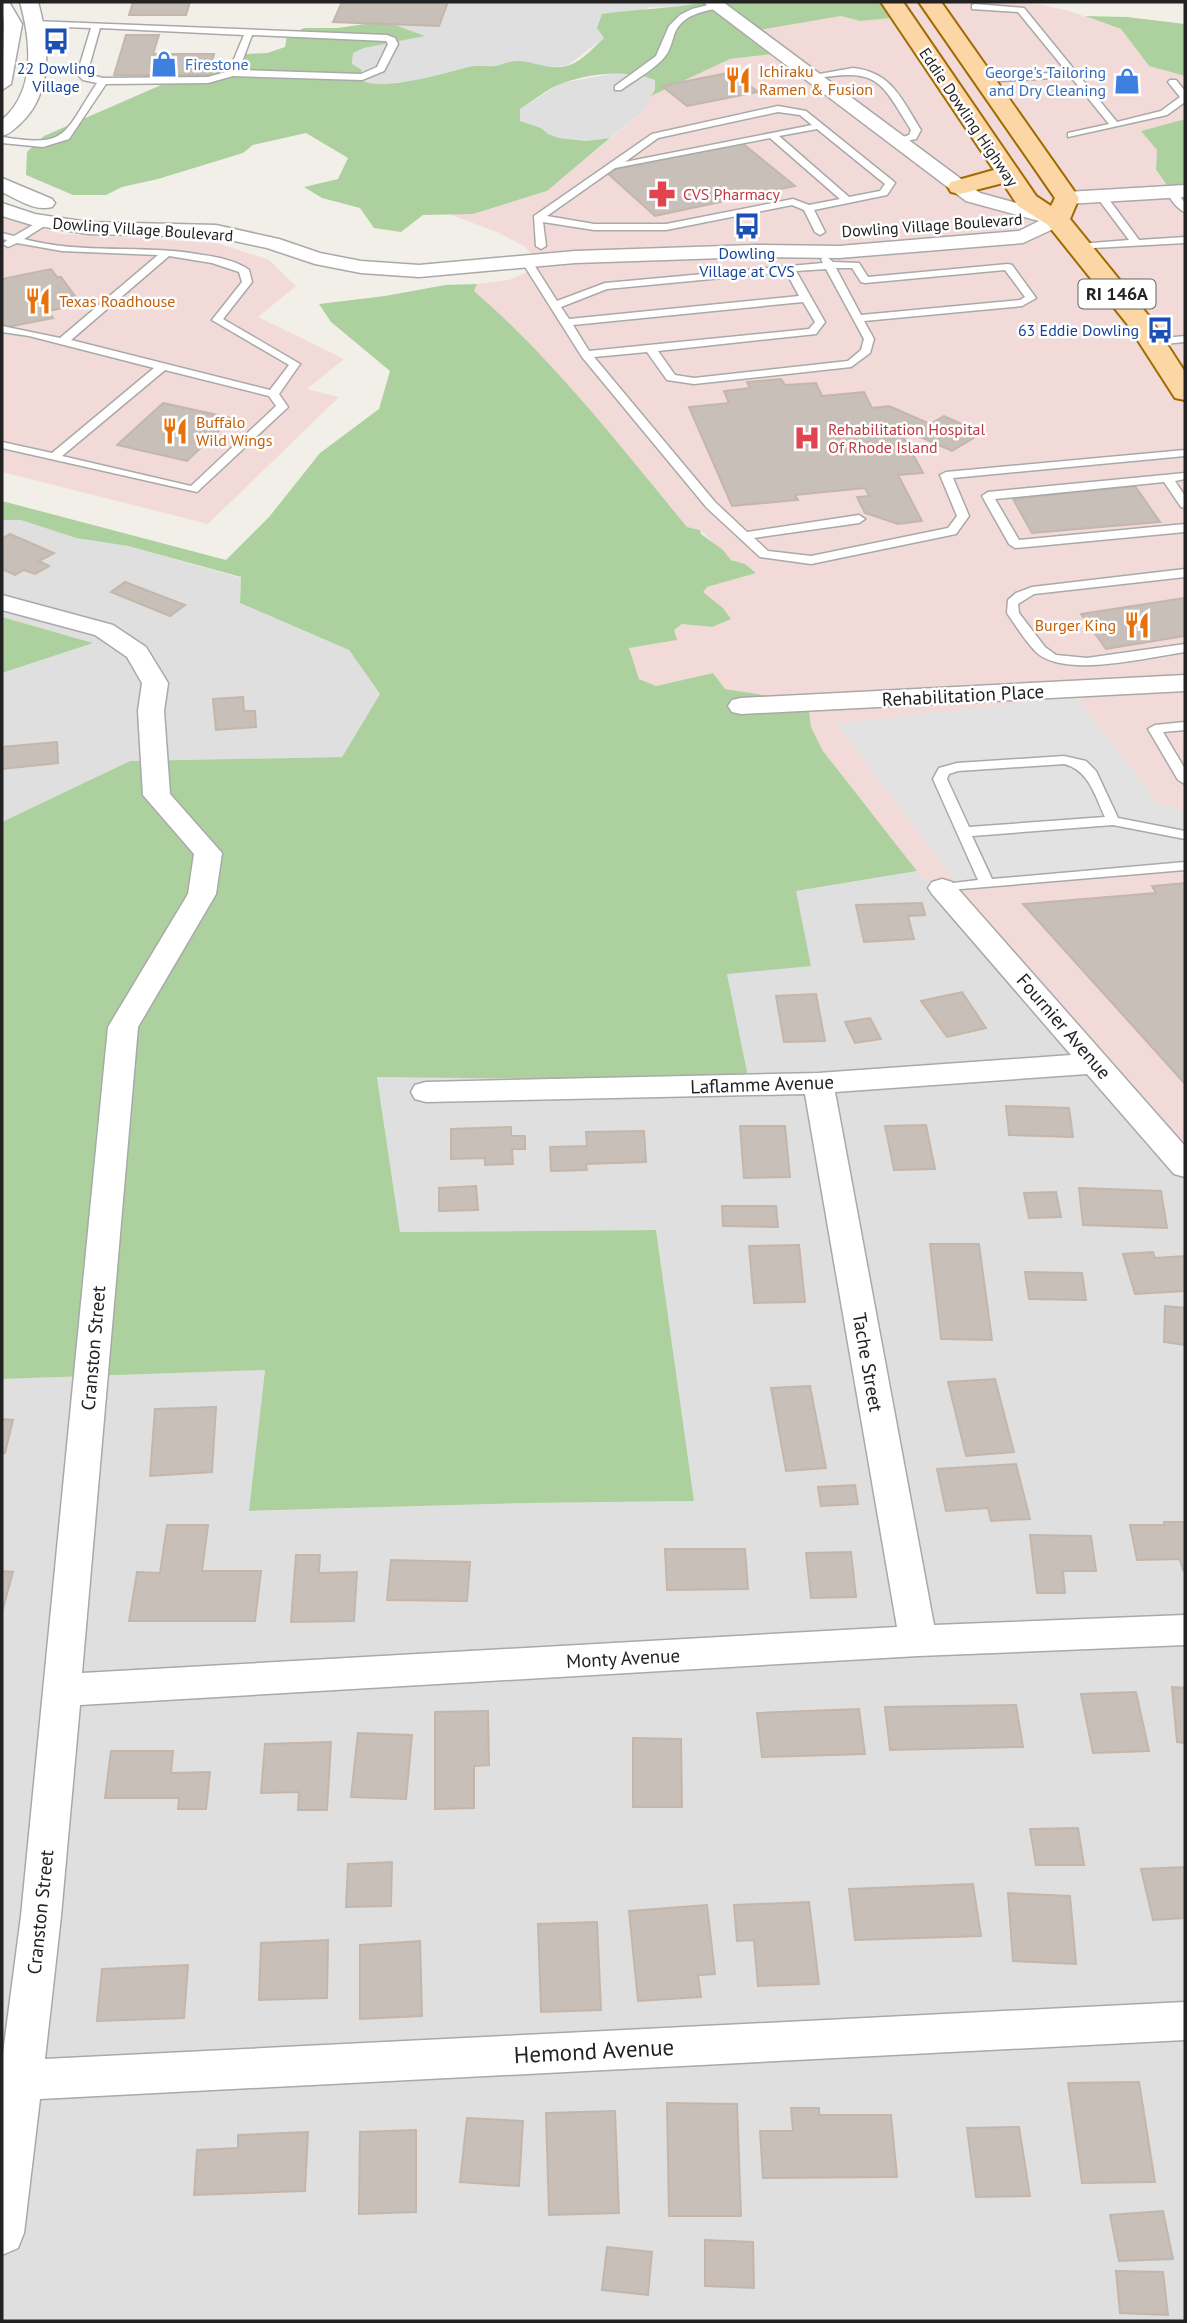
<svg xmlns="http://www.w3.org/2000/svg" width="1187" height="2323" font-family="'PT Sans',sans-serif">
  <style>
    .residential { fill: #e0dfdf }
    .commercial { fill: #f2dad9 }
    .forest { fill: #add19e }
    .parking { fill: #e2e2e2 }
    .building { fill: #c7bfb8; stroke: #c4b6ab; stroke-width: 2 }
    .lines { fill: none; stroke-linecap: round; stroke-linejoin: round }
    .lane-casing { stroke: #a9a9a9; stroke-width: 3 }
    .street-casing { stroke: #a9a9a9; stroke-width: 3 }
    .primary-casing { stroke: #a06b00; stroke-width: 4 }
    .lane { fill: #fff; fill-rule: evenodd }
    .street { fill: #fff; fill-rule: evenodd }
    .primary { fill: #fcd6a4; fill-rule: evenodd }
    .labels { text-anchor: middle; stroke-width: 5; stroke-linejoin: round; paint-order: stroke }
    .far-shop-label { font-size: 16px; fill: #366cbe; stroke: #fff; text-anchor: start }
    .far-transit-label { font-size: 16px; fill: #164399; stroke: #fff }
    .far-food-label { font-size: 16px; fill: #c56008; stroke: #fff; text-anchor: start }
    .far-street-label { font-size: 16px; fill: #222; stroke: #fff }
    .far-health-label { font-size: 16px; fill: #be3a42; stroke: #fff; text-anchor: start }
    .shield { fill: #fff; stroke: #646464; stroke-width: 2 }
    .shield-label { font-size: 18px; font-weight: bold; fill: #222 }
    .street-label { font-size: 19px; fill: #222; stroke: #fff }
    .near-street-label { font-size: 23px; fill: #222; stroke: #fff }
  </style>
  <rect width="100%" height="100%" fill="#f2efe9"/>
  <path class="residential" d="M453,2h252l-29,6 -26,-1 -48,24 2,7 -36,27 -22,3 -28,-7 -21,5h-27l-15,7 -33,7 -42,4 -18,-2 -4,-4 -6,-14 1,-11 11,-5 59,-12 -39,-15 30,-17z
    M618,73l26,2 11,5v10l-9,19 -36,29 -24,3 -27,-3 -12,-4 -6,-6 -21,-7v-12l41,-26z
    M2,520h19l55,18 52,8 113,32 -1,25 109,47 31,44 -38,63 -212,4 -128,61v-149l90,-30 -90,-26z
    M917,871l268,311v1139h-1183v-942l263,-9 -15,141 279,-8 165,-2 -38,-271 -256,2 -23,-156 372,5 -22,-107 69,-83z"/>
  <path class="commercial" d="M891,2h111l41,3 26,6 52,18 28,37 36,10v43l-43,12 15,19 -1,21 15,20h14v991l-268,-311 -94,-120 -12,-24 -3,-25 -83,-13 -12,-16 -57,13 -17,-7 -10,-31 47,-8 -2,-10 8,-6 30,3 11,-19 -21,-16 5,-5 48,-14 -10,-9 -14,-4 -31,-30 -13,-3 -98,-118 -78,-84 -37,-34 3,-7 32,-4 18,-8 12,-8 -6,-9 -9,-9 -25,-13 -50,-19h24l74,-23 99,-82 5,-13 79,-37 28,-3 1,-26 82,-14 19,5 41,-4z
    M2,218l61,16 154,9 52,17 27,26 -38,31 86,42 -37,30 32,8 -131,127 -206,-52z"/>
  <path class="forest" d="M705,2h186l11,15 -42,4 -19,-5 -82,14 21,23 -50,6 -79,37 4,-6v-10c-27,-11 -65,-7 -92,3 -15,5 -30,18 -43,26v12l21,7 7,6 11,4 27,3 24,-3 -63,53 -74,23 -50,1 -22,17 -27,-4 -14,-20 -38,-10 -18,-11 34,-8 10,-21 -42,-25 -53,12 -10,8 -85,26 -36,8 -16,8h-33l-47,-20 1,-23 17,-16 124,-54 68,-19 10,-9 21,-1 18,-6 2,-11 17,-8h34l46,-7 41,15 -61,12 -11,5 -1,11 10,6 -4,8c17,16 89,-5 110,-11 9,-2 19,0 27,-1 7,-1 14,-5 21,-5 18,-1 32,11 54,4 13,-5 24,-18 34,-27l-7,-10 5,-14c35,-5 69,-5 103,-12z
    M1085,16l42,1 58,7v52l-36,-10 -28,-37z
    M1185,119v72h-14l-15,-21 1,-20 -16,-19z
    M477,284l-3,7c80,69 146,155 213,236l13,3 1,4 22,16 8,10 14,4 11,9 -49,14 -4,5 20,16 8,11 -19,8 -30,-3 -8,6 3,10 -48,8 10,31 17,7 57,-13 12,16 83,13 3,25 12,24 94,120 -121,20 15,75 -84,8 22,107 -372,-4 23,155 256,-2 38,271 -165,2 -280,8 16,-141 -263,9v-557l128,-61 212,-4 38,-63 -31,-44 -109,-47 1,-26 -113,-31 -52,-8 -55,-18h-19v-19l224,59 43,-43 51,-64 59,-44 11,-38 -59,-49 -12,-18 66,-8 60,-11z
    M2,617l91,26 -91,30z"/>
  <path class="parking" d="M1077,697l81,106 27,8v51l-229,20 -120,-158z"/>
  <path class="building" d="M133,2h57l-4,13h-57z
    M342,2h106l-9,24 -106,-4z
    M126,35h33l-6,19h61l-5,21h-95z
    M732,72l26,20 -71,14 -25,-20z
    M742,143l53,43 -140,30 -50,-45z
    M51,269l6,8h4l14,19h-4l6,9 -29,6 5,7 -51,10v-49z
    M781,379l4,6 31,-2 6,13 42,-4 8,16 17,-2 41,18 14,-8 38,17 -30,18 -54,-24 25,46 -25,2 24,46 -24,3 -33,-11 -8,-16 12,-1 -4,-8 -70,7 3,5 -66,6 -43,-99 40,-4 -5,-12 26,-3 -3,-6z
    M163,403l69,15 -45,43 -70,-16z
    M1135,486l25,36 -128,11 -19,-34z
    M10,534l44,19 -15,8 10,5 -14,8 -11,-4 -9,5 -13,-6v-30z
    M125,582l60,23 -15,11 -59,-24z
    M1185,598v38l-79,13 -25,-35z
    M243,697l1,14h11l1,16 -40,3 -3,-31z
    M57,742l1,21 -56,6v-22z
    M1185,883v201l-162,-180 133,-11 -4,-7z
    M922,903l3,12 -17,1 6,23 -50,3 -8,-37z
    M962,992l24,36 -39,9 -26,-36z
    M816,994l9,47 -41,1 -8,-46z
    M870,1018l11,21 -26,4 -10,-21z
    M1006,1106l63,2 4,29 -64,-2z
    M926,1125l9,44 -41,1 -9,-44z
    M740,1126h45l5,51 -46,1z
    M511,1127v9h14v13h-13l1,15 -28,1v-7l-34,1v-30z
    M644,1131l2,31 -60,2 1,6 -36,1 -1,-24 37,-1 -1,-14z
    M476,1186l2,24 -39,1v-23z
    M1079,1188l82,3 6,37 -84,-3z
    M1056,1192l5,25 -32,1 -5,-25z
    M722,1206h54l2,21 -55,-1z
    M930,1244h49l13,96 -51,-1z
    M799,1245l6,57 -51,1 -5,-57z
    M1153,1252l2,6 30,-2v35l-50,3 -12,-40z
    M1025,1272l57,1 4,27 -57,-1z
    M1165,1306l20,2v37l-21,-3z
    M995,1379l19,73 -48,4 -18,-74z
    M810,1386l16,82 -40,3 -15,-83z
    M216,1407l-4,65 -62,4 5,-67z
    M2,1419l11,1 -8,33h-3z
    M1016,1464l14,55 -39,2 -3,-13 -42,3 -9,-42z
    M855,1485l3,19 -37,2 -3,-19z
    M1164,1522h21v48h-2l-3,-11 -43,1 -7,-35h35z
    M167,1525h41l-6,46h59l-6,50h-126l8,-49 23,1z
    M1030,1535l61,1 5,35h-33l2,22h-28z
    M665,1549h80l3,40 -81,1z
    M851,1552l5,45 -45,1 -5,-45z
    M296,1555h24l-1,18 38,-1 -3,49 -63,1z
    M391,1560l79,2 -3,39 -80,-1z
    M2,1571l11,1 -11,40z
    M1172,1687l13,1v55l-8,-1z
    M1136,1692l13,59 -56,2 -12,-59z
    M1016,1705l7,42 -133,3 -5,-43z
    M859,1709l6,45 -103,3 -5,-44z
    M488,1711l1,54 -15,1v42l-39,1v-97z
    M358,1733l54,2 -6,64 -55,-2z
    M633,1738l48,1 1,68h-49z
    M331,1742l-4,68h-29l1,-18 -38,1 4,-49z
    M111,1751h62l-2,22 39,-1 -4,37h-28l1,-11h-74z
    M1078,1828l6,37h-48l-6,-36z
    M392,1862l-1,44 -45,1 2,-43z
    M1185,1867v51l-32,2 -12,-51z
    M973,1884l8,52 -126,4 -6,-51z
    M1008,1893l62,3 6,68 -63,-3z
    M809,1902l10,82 -61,2 -4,-46 -17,1 -3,-36z
    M707,1905l8,69 -17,1 3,22 -63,4 -9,-90z
    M597,1922l4,88 -60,2 -3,-88z
    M328,1940l-1,58 -68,2 2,-57z
    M420,1941l2,75 -62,3v-74z
    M188,1965l-4,53 -87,3 5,-52z
    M1139,2082l16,100 -73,1 -14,-100z
    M667,2103l70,1 4,112h-72z
    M791,2108h28v7h72l6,62 -134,1 -3,-47h33z
    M615,2111l4,102 -70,2 -3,-102z
    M467,2118l56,3 -4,65 -59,-4z
    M1019,2127l11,69 -54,1 -9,-69z
    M416,2130v82l-57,2 1,-82z
    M308,2132l-3,59 -111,4 3,-45 41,-2v-13z
    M1163,2211l10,48 -54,2 -9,-46z
    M705,2240l48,2 1,46 -49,-2z
    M607,2247l45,5 -4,43 -46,-5z
    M1116,2271l47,1 5,43 -48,-2z"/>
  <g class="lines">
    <g class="lane-casing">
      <path id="lane" d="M716,3l3,1v4c-18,4 -38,7 -45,27 -3,10 -5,18 -12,25 -12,12 -27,20 -41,30h-6v-4l41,-30 13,-30 11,-11 12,-6z
        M975,4l49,4 93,114 44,-11 19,-14 -12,-15 2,-2h6l9,11v11l-18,13 -99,22v-4l41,-9 -38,-47 -87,5 -2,-2 5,-3 80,-5 -49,-60 -46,-3v-4z
        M33,21l354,14 8,3 3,6 -14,27 -22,9 -129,-4 -25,7 -102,1 -37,55 -26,8 -41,-4v-6c67,11 61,-3 95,-54l-14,-3 -6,-6 14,-46 -55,-2 -4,-3zM100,28l144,7 -15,36 -21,6 -105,1 -16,-4zM252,35l134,6 2,3 -11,23 -16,7 -122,-4z
        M853,68c39,4 49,32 68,62l-5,9 -19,4v-4l12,-4 2,-5c-32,-52 -34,-62 -98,-51l-5,-3z
        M778,106l28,5 87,70 2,2 -8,12 -73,15 11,22 -5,3 -5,-3 -11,-22 -12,-5 -126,25h-72l-51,-8 3,24 -5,3 -5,-3 -2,-30 118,-82zM778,112l22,3 12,10 -187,37 33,-24zM817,129l68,55 -5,7 -31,6 -70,-61zM770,138l70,61 -31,6 -16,-6 -127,25h-72l-47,-8 68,-48z
        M1167,190h8l10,13v9c-7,-2 -18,-16 -18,-22z
        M1101,193l4,1 34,46 46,-3v6l-110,6v-4l4,-1 50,-4 -33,-44z
        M45,218l5,3 -1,2 -25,16c58,16 120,5 179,16 15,2 34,6 46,15l3,12 -29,37 77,45 -21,30 9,13 -2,2 -89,83 -195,-44v-6l50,11 102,-85 -125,-32 -27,-4v-6l58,12 98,-83 -96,-4 -45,-8 -9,4 -5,-3 4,-4 -5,-1v-6l12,3zM169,256l43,7 27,9 3,10 -30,38 77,45 -19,25 -199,-50zM165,370l104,26 7,10 -85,80 -129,-30z
        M826,256l7,6 26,1 9,14 140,-13 4,1 24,33 -14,8 -158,15 10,18 -4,14 -19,14 -157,17 -27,-4 -20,-28 -53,5 121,145 32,30 112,-17 6,4 -6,4 -105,15 14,13 43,5 137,-28 9,-12 -17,-41 6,-3 239,-22v6l-232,22 16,38 -13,18 -145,30 -51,-7 -53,-49 -125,-151 -60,-95 9,-2 26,41 48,-18 218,-20 -2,-4zM836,268h16l9,14 4,1 140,-13 20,27 -5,3 -159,15zM826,269l38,70 -3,11 -13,11 -154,17 -19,-3 -17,-24 158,-17 9,-12 -29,-51zM786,272l13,24 -230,23 -8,-12 46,-18zM803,302l12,20 -6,7 -220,22 -16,-26z
        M1185,336v6l-32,3 -5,-3 5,-3z
        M1185,473v6l-10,2 10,15v12l-4,-1 -17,-25 -169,17 24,41 166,-16v8l-170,16 -6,-4 -27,-48 6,-4z
        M1185,569v8l-151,17 -16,10 1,9 26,34 11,8 31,3 98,-14v8c-36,5 -121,27 -149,0 -11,-11 -20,-26 -29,-39l1,-13 8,-7 16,-6z
        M1185,722v8l-22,2 22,37v15l-7,-4 -30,-51 7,-4z
        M1064,756l22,5 10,10 22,47 67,13v8l-72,-14 -141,11 20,43 193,-17v8l-248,21 -2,-3 2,-3 41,-5 -45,-101 6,-11 18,-5zM1064,764c25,6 31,32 41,53l-136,10 -22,-48 2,-5 9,-3z"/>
    </g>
    <g class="street-casing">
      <path id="street" d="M2,2h7l13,22 -11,60 -9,6 2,-66z
        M20,2h18c11,39 16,91 -18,122 -6,5 -10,10 -18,12v-16c34,-29 29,-79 18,-118z
        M703,2h20l257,191 84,23 3,4 -3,4 -41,19 -184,15 -85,-1 -179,6 -156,14 -58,-4 -46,-9 -48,-16 -51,-11 -128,-3 -56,-9 -30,-9v-13l33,11 53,8 128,3 63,14 41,14 41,8 58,4 156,-14 179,-6 85,1 180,-15 20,-10 -73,-20z
        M2,178l50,21 3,4 -3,4c-17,5 -35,-8 -50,-15z
        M1185,185v12l-118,7 -7,-2 -3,-4 3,-4 7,-2z
        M2,595l111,30 33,22 22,36 -4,28 6,83 52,59 -6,41 -78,133 -56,646 815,-46 -92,-533 -379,8 -11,-3 -4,-7 4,-7 11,-3 392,-9 253,-18 -139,-161 -4,-6 4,-6 10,-3 10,3 233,264v31l-11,-3 -87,-100 -252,18 99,533 251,-10v30l-267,11 -838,49 -19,211 -16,143 1140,-57v38l-1145,59 -16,134 -6,15 -16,7v-194l19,-145 87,-889 80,-133 6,-40 -51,-59 -5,-84 4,-28 -15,-26 -32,-22 -93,-25z
        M1185,675v16l-444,23 -9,-2 -4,-6 4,-6 9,-2z"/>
    </g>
    <g class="primary-casing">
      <path id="primary" d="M881,2h22l133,194 15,10 4,-8 -136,-196h22l138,196 -9,21 78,96 37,57v28l-10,-2 -47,-73 -80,-100 -30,-19 -15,-23 -43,11 -9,-2 -3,-5 3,-5 43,-12z"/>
    </g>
    <use href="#lane" class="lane"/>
    <use href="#street" class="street"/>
    <use href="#primary" class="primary"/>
  </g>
  <defs>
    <g id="bus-bare" transform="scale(2.1)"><path d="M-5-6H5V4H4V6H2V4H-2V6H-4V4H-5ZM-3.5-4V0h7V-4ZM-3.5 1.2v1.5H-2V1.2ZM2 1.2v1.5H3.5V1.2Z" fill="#1a4fb4" stroke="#fff" stroke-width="2.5" paint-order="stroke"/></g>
    <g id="shop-bare" transform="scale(2.1)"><path d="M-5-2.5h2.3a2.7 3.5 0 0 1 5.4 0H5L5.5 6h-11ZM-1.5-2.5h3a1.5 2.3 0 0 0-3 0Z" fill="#3f7fe0" stroke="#fff" stroke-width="2.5" paint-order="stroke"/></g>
    <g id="restaurant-bare" transform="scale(2.1)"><path d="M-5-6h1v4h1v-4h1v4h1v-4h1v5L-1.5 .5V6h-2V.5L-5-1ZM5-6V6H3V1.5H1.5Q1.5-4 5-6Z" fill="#e8710a" stroke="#fff" stroke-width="2.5" paint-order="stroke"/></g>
    <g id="pharmacy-bare" transform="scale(2.1)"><path d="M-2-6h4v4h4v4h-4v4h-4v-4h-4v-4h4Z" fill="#e0444e" stroke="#fff" stroke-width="2.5" paint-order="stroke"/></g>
    <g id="hospital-bare" transform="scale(2.1)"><path d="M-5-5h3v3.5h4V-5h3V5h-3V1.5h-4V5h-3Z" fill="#e0444e" stroke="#fff" stroke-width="2.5" paint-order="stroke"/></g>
  </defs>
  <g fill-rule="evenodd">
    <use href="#bus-bare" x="56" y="41"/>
    <use href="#shop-bare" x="164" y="64"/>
    <use href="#restaurant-bare" x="738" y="80"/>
    <use href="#shop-bare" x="1127" y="81"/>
    <use href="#pharmacy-bare" x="662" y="194"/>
    <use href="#bus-bare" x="747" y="226"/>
    <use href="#restaurant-bare" x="38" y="301"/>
    <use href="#bus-bare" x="1160" y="330"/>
    <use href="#restaurant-bare" x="175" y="431"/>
    <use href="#hospital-bare" x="807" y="438"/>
    <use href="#restaurant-bare" x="1137" y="625"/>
  </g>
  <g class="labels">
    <g class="far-shop-label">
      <text x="185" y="70">Firestone</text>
      <text x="1106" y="78" text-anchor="end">George's Tailoring<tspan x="1106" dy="18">and Dry Cleaning</tspan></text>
    </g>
    <g class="far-transit-label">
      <text x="56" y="74">22 Dowling<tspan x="56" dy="18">Village</tspan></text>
      <text x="747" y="259">Dowling<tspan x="747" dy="18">Village at CVS</tspan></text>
      <text x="1139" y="336" text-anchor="end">63 Eddie Dowling</text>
    </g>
    <g class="far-food-label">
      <text x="759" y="77">Ichiraku<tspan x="759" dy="18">Ramen &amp; Fusion</tspan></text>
      <text x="59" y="307">Texas Roadhouse</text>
      <text x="196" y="428">Buffalo<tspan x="196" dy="18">Wild Wings</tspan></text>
      <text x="1116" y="631" text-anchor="end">Burger King</text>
    </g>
    <g class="far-street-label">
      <text transform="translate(969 117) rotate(56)" y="6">Eddie Dowling Highway</text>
      <text transform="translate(932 225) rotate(-4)" y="6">Dowling Village Boulevard</text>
      <text transform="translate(143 229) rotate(4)" y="6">Dowling Village Boulevard</text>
    </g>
    <g class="far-health-label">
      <text x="683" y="200">CVS Pharmacy</text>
      <text x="828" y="435">Rehabilitation Hospital<tspan x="828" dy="18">Of Rhode Island</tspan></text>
    </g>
    <rect class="shield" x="1078.5" y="279.5" width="77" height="29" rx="5"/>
    <g class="shield-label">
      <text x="1117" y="300">RI 146A</text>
    </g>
    <g class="street-label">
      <text transform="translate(963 695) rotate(-3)" y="7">Rehabilitation Place</text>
      <text transform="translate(1064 1026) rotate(49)" y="7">Fournier Avenue</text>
      <text transform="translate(762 1084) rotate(-2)" y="7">Laflamme Avenue</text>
      <text transform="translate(93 1348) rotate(-85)" y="7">Cranston Street</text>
      <text transform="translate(868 1362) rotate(80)" y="7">Tache Street</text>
      <text transform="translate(623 1658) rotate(-3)" y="7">Monty Avenue</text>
      <text transform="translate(40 1912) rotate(-84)" y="7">Cranston Street</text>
    </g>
    <g class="near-street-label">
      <text transform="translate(594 2051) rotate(-3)" y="8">Hemond Avenue</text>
    </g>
  </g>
  <rect width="1187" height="2323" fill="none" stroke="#222222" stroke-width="7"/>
</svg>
